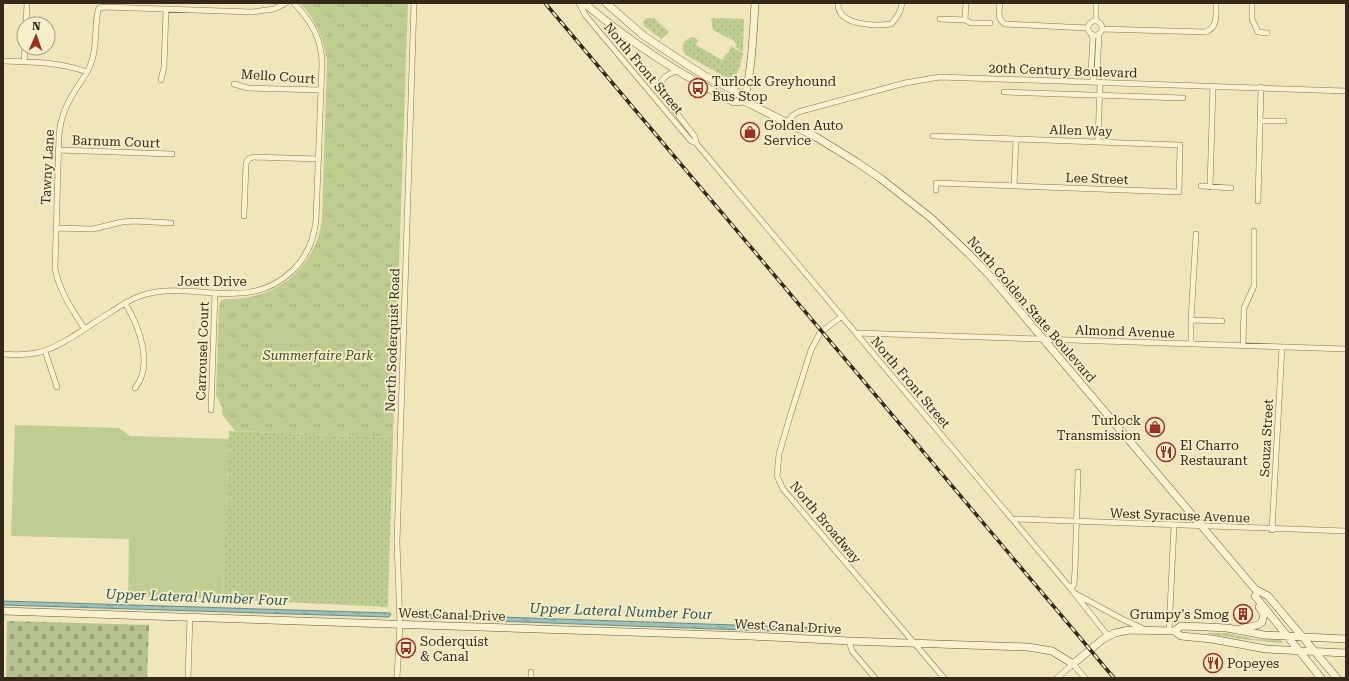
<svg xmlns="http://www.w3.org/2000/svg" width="1349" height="681" font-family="'Roboto Serif',serif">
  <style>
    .grass { fill: url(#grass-dots) }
    .cemetery { fill: url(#cemetery-stones) }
    .park { fill: url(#park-tufts) }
    .pitch { fill: #bfcd90 }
    .water { fill: url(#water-ripples); stroke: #678d88 }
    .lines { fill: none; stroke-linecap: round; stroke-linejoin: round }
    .street-casing { stroke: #877555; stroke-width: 6 }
    .secondary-casing { stroke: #685638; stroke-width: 8 }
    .street { stroke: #faf2cf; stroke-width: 5 }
    .secondary { stroke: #faf2cf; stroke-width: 7 }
    .rail-casing { stroke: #352a1a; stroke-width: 3.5 }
    .rail { stroke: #f6efcb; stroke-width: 2; stroke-dasharray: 6; stroke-linecap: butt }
    .labels { text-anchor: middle; stroke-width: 3.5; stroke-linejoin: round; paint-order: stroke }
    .street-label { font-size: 13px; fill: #352a1a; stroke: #f6efcb }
    .poi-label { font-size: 13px; fill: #352a1a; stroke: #f6efcb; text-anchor: start }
    .park-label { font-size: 13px; font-style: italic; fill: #405220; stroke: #f6efcb }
    .water-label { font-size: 14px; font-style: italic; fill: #295356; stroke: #f6efcb }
  </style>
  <defs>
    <pattern id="grass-dots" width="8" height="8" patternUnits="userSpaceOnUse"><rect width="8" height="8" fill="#bfcd90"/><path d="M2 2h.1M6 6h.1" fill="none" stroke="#a5b07c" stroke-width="1.8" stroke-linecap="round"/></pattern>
    <pattern id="cemetery-stones" width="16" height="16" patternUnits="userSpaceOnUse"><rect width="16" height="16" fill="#b5c190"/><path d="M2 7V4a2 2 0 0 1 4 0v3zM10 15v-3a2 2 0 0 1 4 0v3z" fill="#949d75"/></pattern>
    <pattern id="park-tufts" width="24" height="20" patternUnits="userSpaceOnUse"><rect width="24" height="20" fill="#bfcd90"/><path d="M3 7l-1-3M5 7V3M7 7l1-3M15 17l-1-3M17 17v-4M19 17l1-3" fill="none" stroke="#a5b07c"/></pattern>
    <pattern id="water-ripples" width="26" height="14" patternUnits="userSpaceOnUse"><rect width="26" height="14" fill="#a0c0ba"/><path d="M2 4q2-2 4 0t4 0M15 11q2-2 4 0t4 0" fill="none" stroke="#839c96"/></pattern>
  </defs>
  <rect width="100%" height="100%" fill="#efe6bc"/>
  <path class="grass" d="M646,18h8l15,14 -8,7 -17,-13 -1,-4z
    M711,18l33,1 -1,33 -8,-5 1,-3 -2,-3 -21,-11z
    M693,37l5,3 -2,5 26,15 4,-6 2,-1 3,-5 -1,-2 13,7 -3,14 -5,10 -6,2 -43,-24c-6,-8 -3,-16 7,-18z
    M229,431l164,6 -5,170 -165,-8z
    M1209,633h18l27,6 27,1 1,1 -1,2c-24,-2 -49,-5 -72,-9z"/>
  <path class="cemetery" d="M7,621l142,4 -2,53h-141z"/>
  <path class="park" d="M300,3h108l-15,434 -158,-6 -13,-17v-7l-6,-12 3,-89 2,-5 4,-2c11,0 22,-1 33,-4 35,-10 60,-40 64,-76l5,-159c-4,-23 -11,-40 -27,-57z"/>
  <path class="pitch" d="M277,329l9,1 -1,14h-15l1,-4 -2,-2 2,-8z
    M15,425l104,3 11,8 99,3 -6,160 -95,-3 1,-57 -118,-3z"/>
  <path class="water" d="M3,601l387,12 1,1 -2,3 -386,-12z
    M412,614l411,14 4,-2v2l4,2 -5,1v2l-414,-15z"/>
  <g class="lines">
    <g class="street-casing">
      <path id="street" d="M579,3l7,13 105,125 5,2 375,446 37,47
        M838,3c-1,23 37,23 53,21 6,-7 10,-12 11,-21
        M1000,3c-1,8 -3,16 5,21l83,4
        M1252,3v16l6,13 9,1
        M940,19l25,1 6,3h19
        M965,20l1,-17
        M1096,21v-18
        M1088 28a7 7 0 1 1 14 0a7 7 0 1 1-14 0Z
        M26,24l1,-21
        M1103,29l102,3c13,-4 11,-17 11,-29
        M1091,34l2,4 -2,34 3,4
        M3,61c28,1 57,1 84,11
        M24,62l1,-14
        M676,71c-5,2 -13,6 -15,11 -3,11 27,45 34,55l1,6
        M161,80l3,-13 2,-57
        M1093,82l1,-6 3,-4 2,-38
        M234,84l14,4 73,2
        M1004,92l179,6
        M1260,121h24
        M788,122l4,-6 6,-4 107,-29 35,-6 406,14
        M933,136l247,9 -1,47 -243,-9v7
        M1098,142l2,-60
        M58,150l114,4
        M1014,186l2,-47
        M1201,186l30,2
        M1210,187l3,-101
        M1258,201l3,-114
        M244,216l2,-52 2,-5 6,-2 65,2
        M56,228l37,1 29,-7 12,-1 37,2
        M125,303c14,23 29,62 10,85
        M842,316l-22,17 -9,17 -20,63 -12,41 -2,22 6,13 161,189
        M1191,320l5,-86
        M84,328c-12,-19 -25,-37 -29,-60l4,-133c1,-16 7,-31 17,-46 5,-8 12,-16 15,-26 7,-18 3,-35 7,-52l1,-3 6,-1 147,5 22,-3 12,-6
        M856,333l490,16
        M1191,343v-23l31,1
        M1243,346l1,-38 10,-22v-55
        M45,351l12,36
        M3,354c11,1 22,1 33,-1 25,-5 53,-28 75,-41 9,-6 18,-12 29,-16 51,-18 106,19 152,-25 14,-13 22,-32 24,-51l6,-156c0,-25 -11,-43 -28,-61
        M211,410l4,-117
        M1013,520l5,-1 328,12
        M1272,530l10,-183
        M1071,589l3,-5 1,-14 3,-98
        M1076,594l44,24 26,12
        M1169,631l5,-106
        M849,641l3,10 23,27
        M188,678l2,-61
        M397,678l3,-54 -3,-82 17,-539
        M531,678v-6
        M1057,678l16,-14 12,14"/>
    </g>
    <g class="secondary-casing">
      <path id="secondary" d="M584,3c46,39 96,72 150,99l10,-1
        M606,3l38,33 33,22 28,18 32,16 7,9 72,36 39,24 25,17 51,40 38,36 21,22 265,313 13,7 69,82
        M744,101c8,-32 9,-64 11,-98
        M1255,596l66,82
        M3,611l747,25 99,5 179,6 24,4 21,13 30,-25 12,-6 14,-3 45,1 7,-5 26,1 20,1 37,7 82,4
        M1238,630c8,-5 17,-1 24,-8l2,-8 -5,-7
        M1174,631l7,5 31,3 54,10 80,4"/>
    </g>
    <use href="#street" class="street"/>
    <use href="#secondary" class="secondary"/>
    <g class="rail-casing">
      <path id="rail" d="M545,3l569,675"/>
    </g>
    <use href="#rail" class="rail"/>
  </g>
  <defs>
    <g id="bus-ring" transform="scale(1)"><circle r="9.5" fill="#f6efcb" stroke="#983023" stroke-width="1.5"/><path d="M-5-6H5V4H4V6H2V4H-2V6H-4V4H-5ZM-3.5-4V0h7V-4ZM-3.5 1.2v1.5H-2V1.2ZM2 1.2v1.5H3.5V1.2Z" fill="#983023"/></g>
    <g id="shop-ring" transform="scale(1)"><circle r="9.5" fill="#f6efcb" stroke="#983023" stroke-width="1.5"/><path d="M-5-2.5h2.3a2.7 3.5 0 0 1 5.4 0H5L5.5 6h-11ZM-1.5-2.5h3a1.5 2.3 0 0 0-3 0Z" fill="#983023"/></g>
    <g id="restaurant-ring" transform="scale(1)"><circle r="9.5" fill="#f6efcb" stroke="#983023" stroke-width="1.5"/><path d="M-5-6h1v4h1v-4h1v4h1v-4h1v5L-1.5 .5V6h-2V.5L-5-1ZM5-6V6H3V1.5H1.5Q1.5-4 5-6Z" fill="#983023"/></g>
    <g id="building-ring" transform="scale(1)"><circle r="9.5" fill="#f6efcb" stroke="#983023" stroke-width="1.5"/><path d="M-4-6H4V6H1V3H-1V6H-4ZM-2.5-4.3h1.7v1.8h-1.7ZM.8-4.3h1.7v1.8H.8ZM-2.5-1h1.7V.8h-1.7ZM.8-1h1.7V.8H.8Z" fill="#983023"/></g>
  </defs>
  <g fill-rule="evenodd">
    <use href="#bus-ring" x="698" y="88"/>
    <use href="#shop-ring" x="750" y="132"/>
    <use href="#shop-ring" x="1155" y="427"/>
    <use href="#restaurant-ring" x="1166" y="452"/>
    <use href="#building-ring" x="1243" y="614"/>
    <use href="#bus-ring" x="406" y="648"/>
    <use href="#restaurant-ring" x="1213" y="663"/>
  </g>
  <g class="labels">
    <g class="street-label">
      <text transform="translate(644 68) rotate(50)" y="5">North Front Street</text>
      <text transform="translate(1063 70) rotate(2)" y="5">20th Century Boulevard</text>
      <text transform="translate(278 76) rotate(4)" y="5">Mello Court</text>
      <text transform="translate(1081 130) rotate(2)" y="5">Allen Way</text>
      <text transform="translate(116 141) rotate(2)" y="5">Barnum Court</text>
      <text transform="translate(47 167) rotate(-87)" y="5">Tawny Lane</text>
      <text transform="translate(1097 178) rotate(2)" y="5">Lee Street</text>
      <text x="212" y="286">Joett Drive</text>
      <text transform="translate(1032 309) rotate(49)" y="5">North Golden State Boulevard</text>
      <text transform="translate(1125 331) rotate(2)" y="5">Almond Avenue</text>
      <text transform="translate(392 340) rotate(-88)" y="5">North Soderquist Road</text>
      <text transform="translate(202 351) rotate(-88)" y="5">Carrousel Court</text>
      <text transform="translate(911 382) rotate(50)" y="5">North Front Street</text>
      <text transform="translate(1266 438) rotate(-87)" y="5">Souza Street</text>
      <text transform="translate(1180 515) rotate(2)" y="5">West Syracuse Avenue</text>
      <text transform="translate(826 522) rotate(50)" y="5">North Broadway</text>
      <text transform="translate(452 614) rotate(2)" y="5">West Canal Drive</text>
      <text transform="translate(788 626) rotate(3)" y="5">West Canal Drive</text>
    </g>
    <g class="poi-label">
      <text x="712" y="86">Turlock Greyhound<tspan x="712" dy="15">Bus Stop</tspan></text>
      <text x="764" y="130">Golden Auto<tspan x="764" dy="15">Service</tspan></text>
      <text x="1141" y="425" text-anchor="end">Turlock<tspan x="1141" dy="15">Transmission</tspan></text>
      <text x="1180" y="450">El Charro<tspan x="1180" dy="15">Restaurant</tspan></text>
      <text x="1229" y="619" text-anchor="end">Grumpy's Smog</text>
      <text x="420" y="646">Soderquist<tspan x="420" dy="15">&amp; Canal</tspan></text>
      <text x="1227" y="668">Popeyes</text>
    </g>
    <g class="park-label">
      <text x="318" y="360">Summerfaire Park</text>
    </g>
    <g class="water-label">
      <text transform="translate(197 597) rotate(2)" y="5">Upper Lateral Number Four</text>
      <text transform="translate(621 611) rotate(2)" y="5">Upper Lateral Number Four</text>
    </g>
  </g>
  <rect width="1349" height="681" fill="none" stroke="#352a1a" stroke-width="8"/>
  <g transform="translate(36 36) rotate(2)"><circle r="19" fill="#f6efcb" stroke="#a9a084"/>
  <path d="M0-3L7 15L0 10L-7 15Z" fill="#983023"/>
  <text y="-6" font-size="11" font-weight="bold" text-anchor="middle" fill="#352a1a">N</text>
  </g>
</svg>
